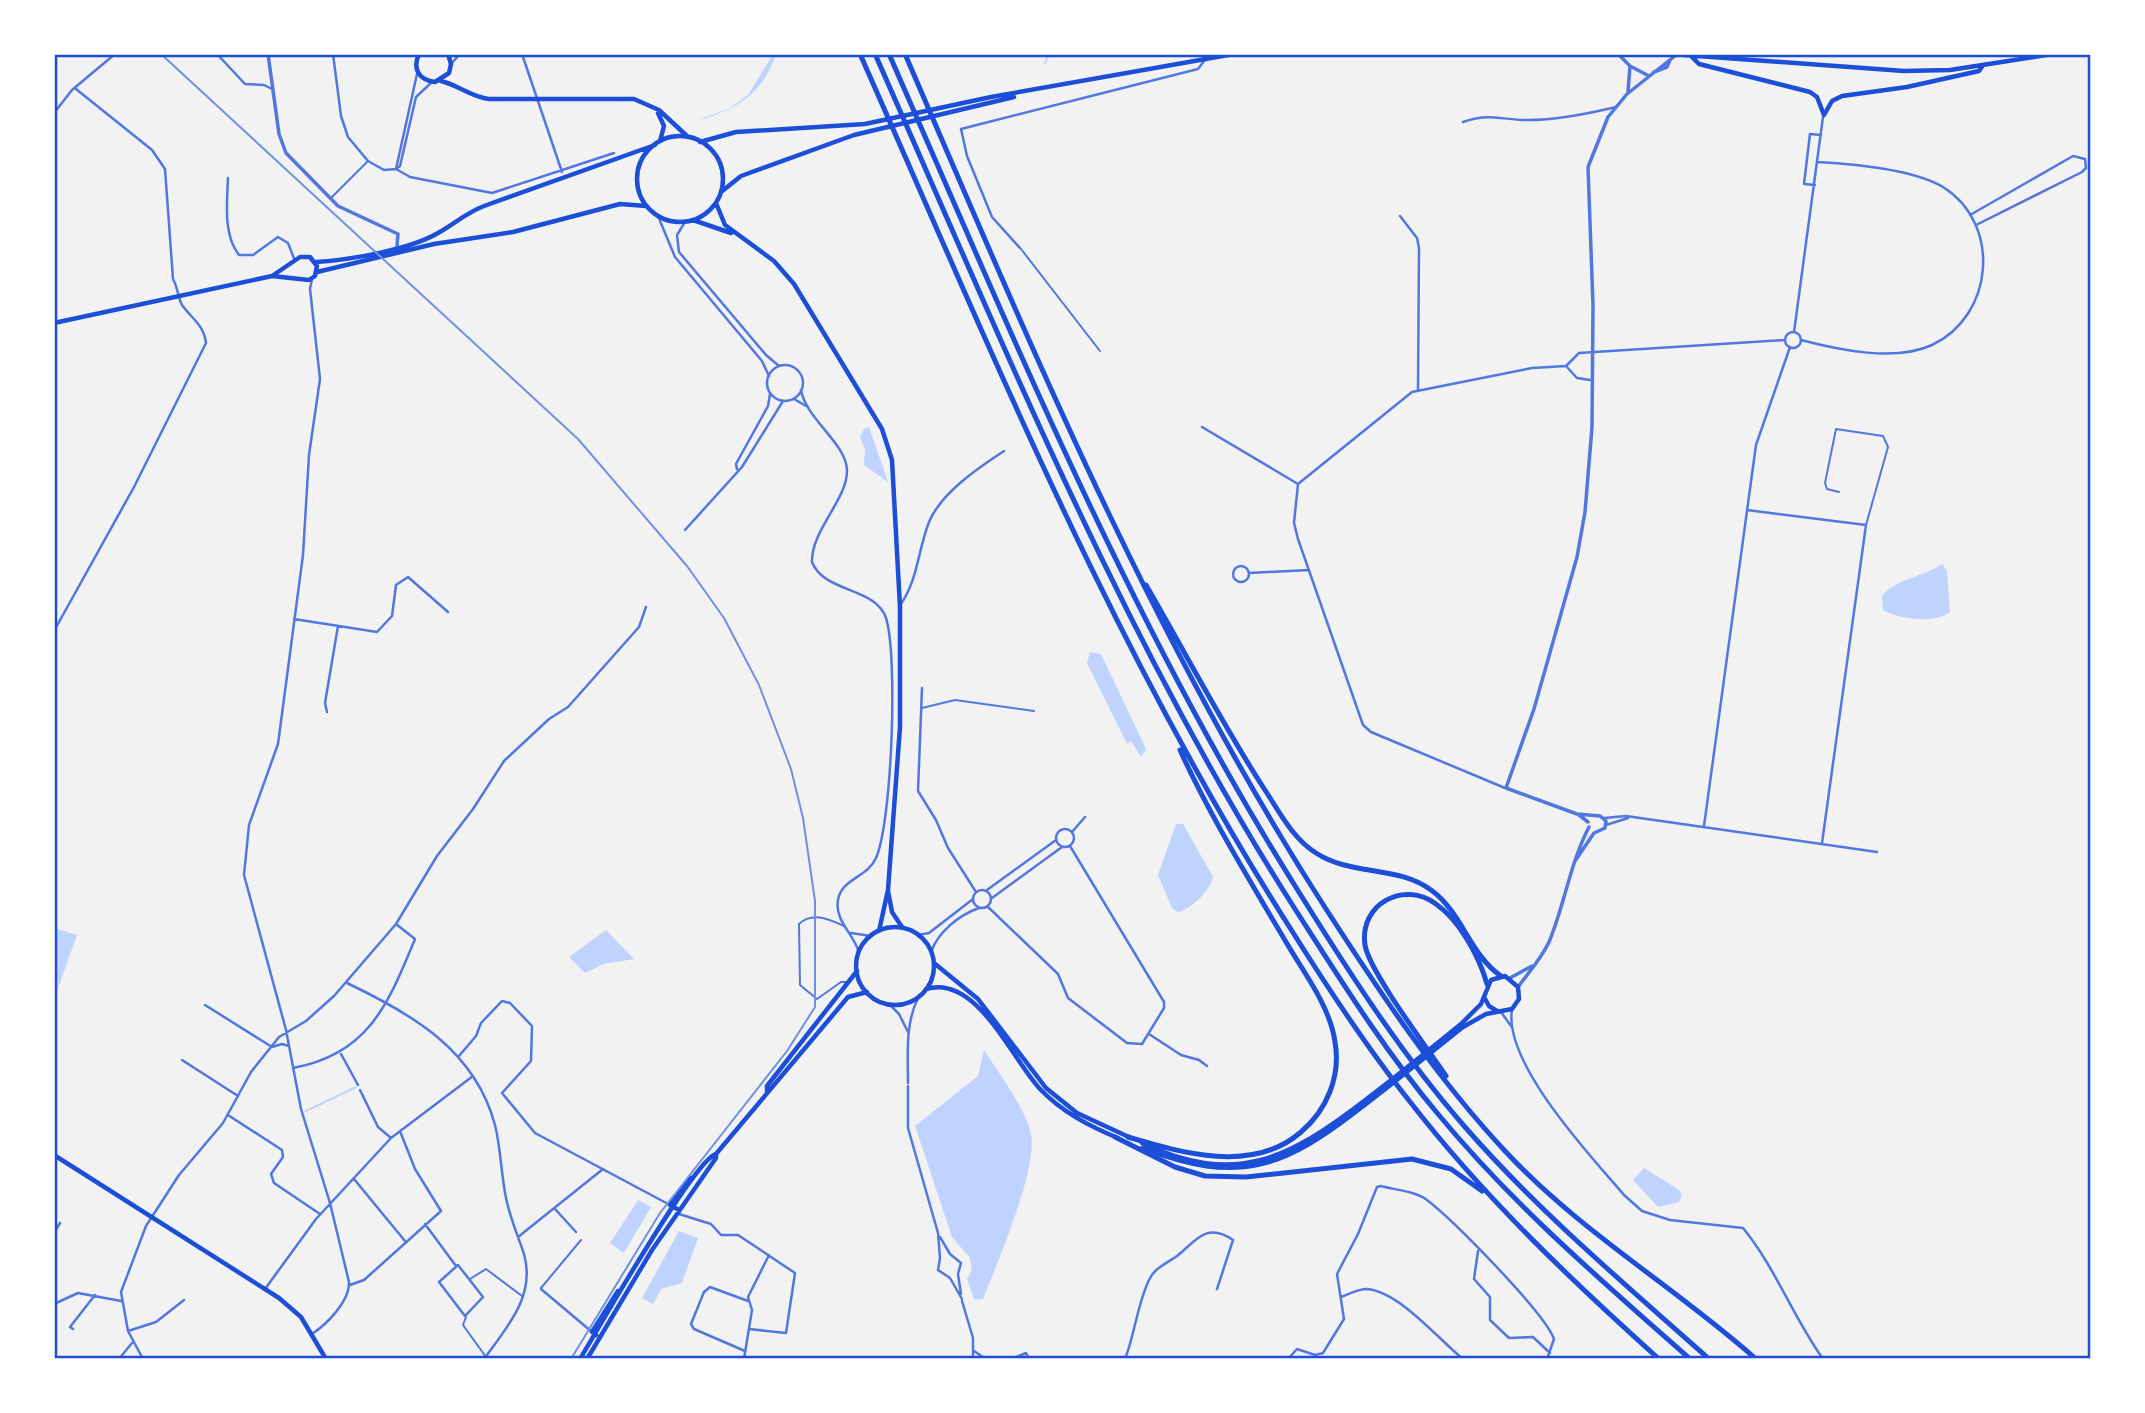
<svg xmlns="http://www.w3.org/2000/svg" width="2145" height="1413" font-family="'IBM Plex Sans',sans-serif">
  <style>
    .water { fill: #bfd3fe }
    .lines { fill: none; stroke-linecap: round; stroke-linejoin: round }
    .stream { stroke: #bfd3fe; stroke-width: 2 }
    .service { stroke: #5277de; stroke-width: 2 }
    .pedestrian { stroke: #5277de; stroke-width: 2 }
    .minor { stroke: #5277de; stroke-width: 2.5 }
    .tertiary { stroke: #5277de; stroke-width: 3.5 }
    .primary { stroke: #1d4ed8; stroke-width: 4.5 }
    .motorway { stroke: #1d4ed8; stroke-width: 5 }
    .tram { stroke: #7290e2; stroke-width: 2 }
    .neatline { fill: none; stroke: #1d4ed8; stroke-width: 2.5 }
  </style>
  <rect width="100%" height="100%" fill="#f2f2f2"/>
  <path class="water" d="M773,54h3c-14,41 -40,56 -80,67l34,-13 18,-13z
    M869,427l19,55 -24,-17 1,-16 -5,-12 4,-8z
    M1942,564l5,7 3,41c-15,12 -51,7 -67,-2l-1,-14c13,-17 42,-19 60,-32z
    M1090,652l11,2 45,95 -5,8 -10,-16 -4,3 -40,-81z
    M1176,824h7l30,53c-3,13 -21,32 -35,35l-6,-4 -14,-33z
    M54,928l23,7 -23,64z
    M606,930l28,29 -31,5 -18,9 -16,-16z
    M984,1050c14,22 42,59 47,84 7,35 -34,129 -48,165h-9l-7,-20 5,-9 -2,-12 -18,-21 -37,-111 63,-50z
    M1644,1168l35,22 3,5 -3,7 -21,5 -25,-27z
    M638,1200l13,7 -27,46 -14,-10z
    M679,1231l19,7 -16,45 -21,6 -8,15 -11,-6z"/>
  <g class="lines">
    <path class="stream" d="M1045,63l4,-9
      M306,1111l50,-24"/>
    <path class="service" d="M1021,249l79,102
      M1839,492l-12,-3 -2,-6 11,-54 47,7 5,11 -22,78
      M922,708l33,-8 79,11
      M844,926c-14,-6 -31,-15 -45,-2l1,61 17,14 24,-17h7
      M541,1288l40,-48"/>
    <path class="pedestrian" d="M331,198l36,-36
      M470,1279l16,-10 36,27
      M466,1317l-3,8 23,32"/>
    <path class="minor" d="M217,54l28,30 19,1 8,4
      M333,54l8,62 7,21 20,24 16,9 12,-1 14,8 82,16 122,-40
      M522,54l40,118
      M451,64l9,-10
      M54,113l18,-23 43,-36
      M1463,122c25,-9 35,-3 60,-2 31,1 64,-6 93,-13
      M396,169l21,-95
      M396,169l4,-3 16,-69 16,-15
      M228,178c-1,25 -5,57 11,77h14l25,-18 10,6 7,18
      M1815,185l-11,-1 6,-50 11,1
      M1970,215l103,-59 12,3 1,9 -4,4 -106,53
      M658,216l17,41 87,104 7,15
      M1400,216l17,22 2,10 -1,142
      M685,222l-8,13 2,17 87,103 13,11
      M1020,248l-28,-31 -25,-61 -6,-27 237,-60 6,-8
      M1794,332l29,-215
      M1785 340a8 8 0 1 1 16 0a8 8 0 1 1-16 0Z
      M1801,340c38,10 94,22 131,5 62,-29 70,-121 11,-158 -30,-18 -90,-23 -125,-25
      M767 383a18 18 0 1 1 36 0a18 18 0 1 1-36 0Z
      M1566,366l11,12 13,2
      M801,390c5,29 45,53 46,80 1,29 -36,60 -35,92 12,31 64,25 74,56 12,38 6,204 -10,240 -8,19 -35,21 -38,42 -4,21 17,35 21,53
      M794,399l12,7
      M1202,427l96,57
      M737,469l-1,-5 32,-58 2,-12
      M1298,484l114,-92 120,-24 34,-2 13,-13 206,-13
      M1298,484l-4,39 4,16 65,186 8,7 134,56
      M1747,510l119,15 -44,318
      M685,530l57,-63 41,-66
      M1233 574a8 8 0 1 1 16 0a8 8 0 1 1-16 0Z
      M1249,573l60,-3
      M901,604c17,-25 17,-54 28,-82 12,-29 49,-54 75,-71
      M294,619l83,13 15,-16 4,-31 12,-8 40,35
      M54,631l80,-144 72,-144c-2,-18 -14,-24 -24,-38 -4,-7 -4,-17 -9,-26l-8,-110 -13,-19 -76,-61
      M922,688l-4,103 18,29 12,28 28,44
      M327,712l-2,-9 13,-77
      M1604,818l22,-2 251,36
      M1606,825l22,-7
      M1704,826l52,-381 34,-98
      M1056 838a9 9 0 1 1 18 0a9 9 0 1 1-18 0Z
      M1072,832l13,-15
      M973 899a9 9 0 1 1 18 0a9 9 0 1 1-18 0Z
      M987,890l69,-50
      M992,898l70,-51
      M988,907l70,67 10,24 59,45 15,1 22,-36v-6l-94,-156
      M851,933l20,3
      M918,935l11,-2 44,-34
      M931,952c7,-20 28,-37 48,-44
      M347,983c65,31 128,67 148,142 6,24 6,49 11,73 4,20 12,38 18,56 12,42 -17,73 -40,105
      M889,1004l10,10 9,18
      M205,1005l67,42 10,-3 7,2
      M1512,1009c-9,54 78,146 112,186l18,16 28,9 73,8c32,39 50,89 80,131
      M1501,1012l10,14
      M1149,1034l32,21 18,5 8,6
      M341,1054l17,31
      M459,1056l17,-20 5,-13 21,-22 8,2 22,23 -1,35 -29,32 33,40 135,72
      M182,1060l56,36
      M293,1068c76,-14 95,-64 122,-129l-19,-15
      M908,1083c0,-28 -3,-59 10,-85
      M908,1086v42l30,105 2,25 -2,12 12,8 12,21
      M360,1090l18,37 13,11
      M228,1115l54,35 1,7 -12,17 3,9 46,31
      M354,1179l51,62
      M555,1209l21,23
      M679,1214l32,10 10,11h17l57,38 -9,60 -37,-4
      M425,1224l31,42
      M54,1233l6,-10
      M518,1237l85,-68
      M940,1237l10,17 11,9 -3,11 3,20
      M1478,1251l-4,28 16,18v23l19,18 24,-1 17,16
      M458,1265l25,32 -18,19 -26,-34z
      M350,1285l14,-5 77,-69 -26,-42 -15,-38
      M265,1289l51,-70 75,-81 82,-62
      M541,1289l51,43
      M1341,1297c8,-3 17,-8 26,-8 33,3 71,50 96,70
      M962,1301l11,37v21
      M54,1304l24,-11 43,8
      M73,1329l-3,-2 25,-32
      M128,1331l28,-9 28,-22
      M312,1334c15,-10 38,-33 37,-52l-19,-79 -29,-94 -15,-79 -42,-155 5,-50 29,-81 25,-189 6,-100 11,-76 -10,-90 2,-10
      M745,1351l-51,-22 -3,-5 13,-32 6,-5 38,14
      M974,1351l12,8
      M119,1359l13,-16
      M143,1359l-15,-28 -7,-39 25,-66 33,-51 44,-52 28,-51 28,-35 27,-16 28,-25 62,-72 41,-68 36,-47 31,-48 45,-42 19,-12 71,-80 7,-20
      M744,1359l8,-49 -4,-13 21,-42
      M1011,1359l15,-6 3,6
      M1125,1359c10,-25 12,-54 24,-79 6,-13 17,-16 28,-24 18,-14 29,-35 56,-16l-16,49
      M1288,1359l9,-10 18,6 8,-2 21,-34 -7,-45 21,-40 19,-47 4,-1c14,4 34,5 46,14 26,20 118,113 127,139l-7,20"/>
    <path class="tertiary" d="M268,54l11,80 7,19 52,53 60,28 -1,12
      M1618,54l12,12 -2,26
      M1630,66l19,10
      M1654,72l13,-5 3,-7
      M1579,815l9,7
      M1594,833l11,-5 1,-7 -6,-5 -23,-2 -71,-26 28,-79 43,-152 8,-45 7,-85 1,-122 -5,-138 20,-50 19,-23 49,-39
      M1575,861l19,-28
      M1510,978l22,-12
      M1518,987c11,-15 23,-28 31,-45 16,-38 20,-76 40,-115"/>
    <path class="primary" d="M419,54c-7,15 0,26 16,28l14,-9 2,-9 -3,-10
      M1670,54l234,17 46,-1 103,-16
      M2090,54h1
      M1692,57l7,7 111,28 7,5 7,18
      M441,81c17,4 30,16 48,18h145l25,11 29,27
      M658,113l6,13 -4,15
      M1824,115l8,-14 10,-5 65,-9 72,-16 4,-6
      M637 179a43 43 0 1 1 86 0a43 43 0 1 1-86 0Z
      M700,142l36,-10 129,-8 126,-27 243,-43
      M721,192l20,-16 113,-41 160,-38
      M716,203l9,22 49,36 20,23 88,145 10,31 8,147v120l-12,163 -9,41
      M693,220l38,13
      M316,262c33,-2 93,-12 122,-29 16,-9 28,-20 46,-27l171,-61
      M317,272l117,-28 79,-12 107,-28 26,2
      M54,323l218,-47 37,4 6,-4 2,-10 -7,-9h-10l-28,19
      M888,891l4,21 10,15
      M856 966a39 39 0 1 1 78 0a39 39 0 1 1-78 0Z
      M934,963l44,36 68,89 31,25 54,25
      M926,989c51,-15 85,69 114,100 22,23 49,37 78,49
      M1484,997l5,9 8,5
      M767,1091v-5l90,-115
      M1142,1148c97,38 142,20 220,-41 34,-26 67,-53 101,-80l23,-13 26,-5 7,-10 -1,-12 -13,-11 -14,4 -10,24 -20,20c-32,26 -64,52 -97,77 -76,58 -128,86 -222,42
      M54,1155l225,143 22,19 25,42
      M679,1210l-9,-5 21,-27
      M596,1335l-4,-3 26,-41
      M580,1359c18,-30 114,-199 136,-205l132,-157 19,-5
      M587,1359l65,-109 64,-92v-4"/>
    <path class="motorway" d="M860,54c133,300 254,599 432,877 37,59 75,117 119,172 73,94 160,177 248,256
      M875,54c129,291 248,586 420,855 45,70 89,141 143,205 75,91 164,167 252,245
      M889,54c126,287 245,578 413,843 50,80 101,159 163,230 74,85 160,157 244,232
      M905,54c126,292 248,587 421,855 55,85 110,168 179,242 74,80 170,136 251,208
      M1146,585c39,67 75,137 117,202 16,24 29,51 53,66 35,23 81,12 115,37 31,22 39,65 70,86
      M1446,1076c-18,-27 -77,-105 -81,-131 -6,-41 39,-65 71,-41 24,17 43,52 51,80
      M1115,1137l60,30 30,9 41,1 166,-18 39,10 31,22
      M1128,1137c54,16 125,37 173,-5 26,-22 40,-56 34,-90 -5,-36 -31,-69 -49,-100 -37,-63 -76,-126 -106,-192"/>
    <path class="tram" d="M161,54l417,385 109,127 37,52 35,67 32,84 12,49 12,83v106l-28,44 -127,162 -89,146"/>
  </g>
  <rect width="2145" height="1413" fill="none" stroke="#ffffff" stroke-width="112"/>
  <rect x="56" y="56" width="2033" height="1301" class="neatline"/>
</svg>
